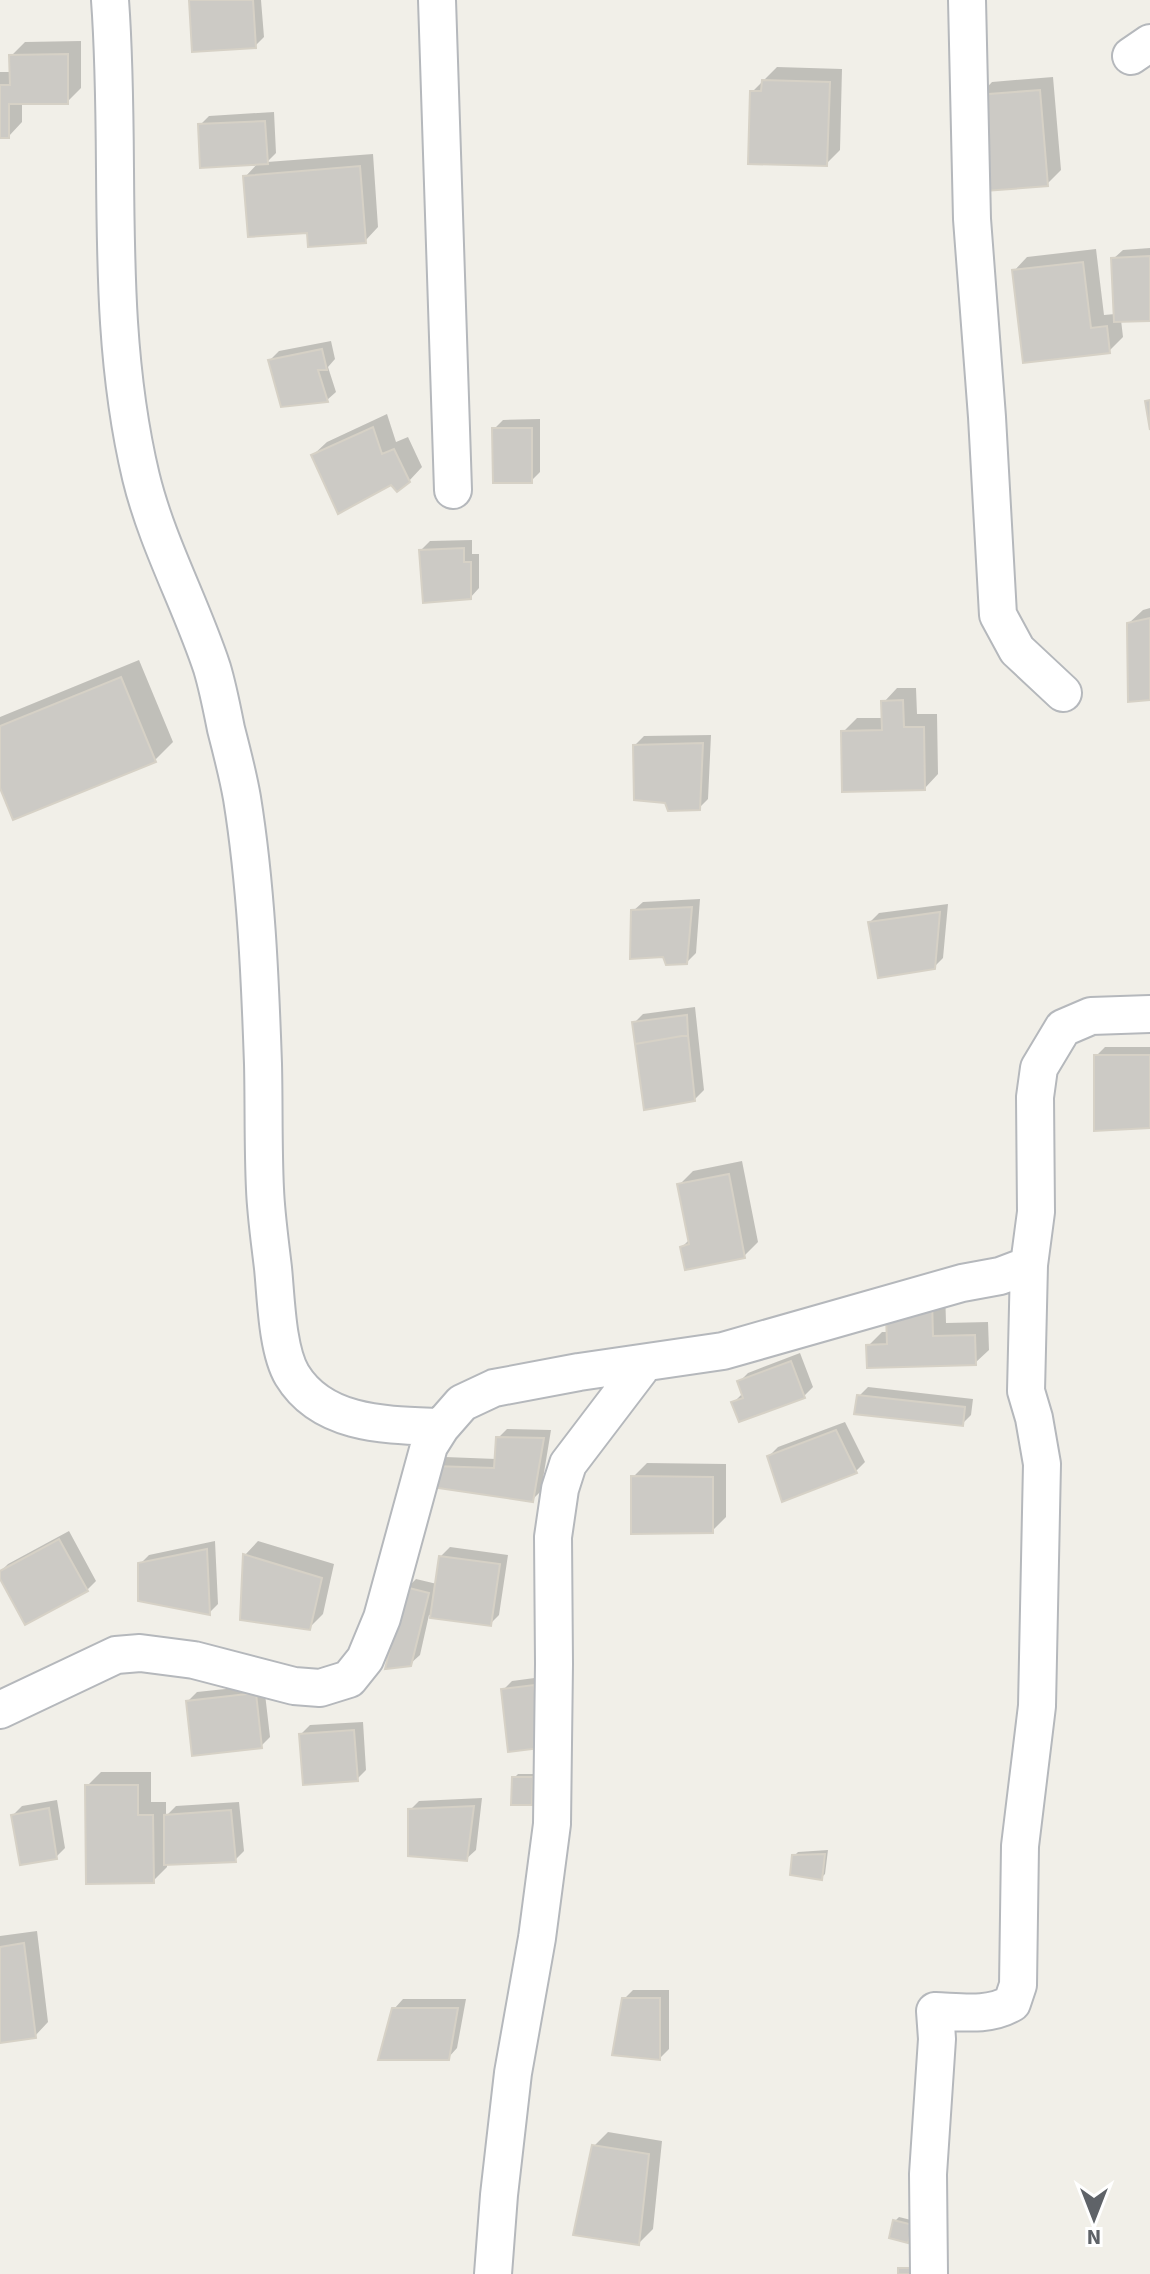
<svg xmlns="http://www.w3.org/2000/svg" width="1150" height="2274" font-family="'Source Sans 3',sans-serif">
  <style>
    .shadow { fill: #0003 }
    .building { fill: #cccac5; stroke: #d6d1c6; stroke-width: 2 }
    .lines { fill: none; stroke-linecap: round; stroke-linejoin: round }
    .minor-casing { stroke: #b5b8bc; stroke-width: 40 }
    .minor { stroke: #fff; stroke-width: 36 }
  </style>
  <rect width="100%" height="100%" fill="#f1efe8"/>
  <path class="shadow" d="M191,0h70l3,37 -9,9z
    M81,41v47l-14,14h-45v20l-13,14h-9v-64h12l-1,-16 14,-14z
    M777,67l65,2 -2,81 -14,14 -74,-72z
    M1053,77l8,93 -14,14 -68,-88 13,-14z
    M274,112l2,41 -9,9 106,-8 5,73 -13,14 -56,-11 -64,-53 14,-15 -59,-37 9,-9z
    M1150,248v71l-29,1 2,17 -14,14 -95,-80 13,-14 69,-8 8,66 11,-1 -2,-55 10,-9z
    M331,341l4,18 -7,8 8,25 -9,8 -57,-40 9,-9z
    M387,414l9,28 12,-5 14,30 -13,14 -18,1 -78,-27 14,-13z
    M540,419v53l-9,9 -37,-52 9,-9z
    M472,540v14h7v34l-9,10 -49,-48 9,-9z
    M1150,608v89l-21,-74 14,-13z
    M139,660l34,82 -18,18 -155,23v-66z
    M897,688h19l1,26h20l1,60 -13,14 -82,-56 14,-14h27v-16z
    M711,735l-3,64 -9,9 -33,-7 -31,-56 9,-9z
    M700,899l-4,54 -9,9 -23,-7 -31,-44 10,-9z
    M948,904l-5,54 -9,9 -64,-45 9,-9z
    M695,1007l9,83 -10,10 -60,-77 9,-9z
    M1105,1047h45v78l-54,-69z
    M742,1161l16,81 -14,14 -62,-9 8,-8 -11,-54 14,-14z
    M945,1288l1,35 42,-1 1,28 -14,13 -107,-17 14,-14h7z
    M800,1353l13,34 -9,9 -71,7 10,-10 -4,-11 9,-9z
    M868,1387l105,12 -2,16 -9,9 -103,-28z
    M845,1422l20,40 -9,9 -72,28 -15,-43 9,-9z
    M507,1429l44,1 -10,61 -9,9 -96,-33 9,-10 51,2 2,-21z
    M647,1463l79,1v53l-14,14 -79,-54z
    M69,1531l27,50 -9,9 -87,-15v-3l8,-8z
    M215,1541l3,63 -9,9 -69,-49 9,-9z
    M258,1541l76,23 -11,50 -14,14 -64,-73z
    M450,1547l58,8 -9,60 -9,9 -61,-9 -9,40 -10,9 -3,-76 9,-9 21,5 4,-28z
    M542,1677l8,60 -47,-47 9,-9z
    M264,1685l6,52 -9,9 -73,-45 9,-9z
    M363,1722l3,48 -9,9 -56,-45 9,-9z
    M101,1772h50v30h15v14l10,-10 63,-4 5,49 -9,9 -68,3v4l-14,14 -66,-95z
    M518,1774h19l-1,25 -4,4 -18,-25z
    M482,1798l-6,52 -10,9 -56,-49 9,-9z
    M57,1800l8,48 -9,9 -43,-42 9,-9z
    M828,1850l-3,24 -4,4 -27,-22 4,-4z
    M37,1931l11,91 -13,14 -35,5v-105z
    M633,1990h36v59l-9,9 -36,-59z
    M403,1999h63l-9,49 -9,10 -54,-49z
    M608,2132l54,9 -9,88 -14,14 -45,-97z
    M899,2217l16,4 -3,16 -4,4 -13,-20z"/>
  <path class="building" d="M189,0h64l3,48 -64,4z
    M68,54v50h-59v34h-9v-53h10l-1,-30z
    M762,80l68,2 -3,84 -79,-2 2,-73h11z
    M1040,90l8,96 -63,5 -9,-96z
    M265,121l3,43 -68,4 -2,-44z
    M360,166l6,77 -58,4 -1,-14 -59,4 -5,-61z
    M1150,256v65l-36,1 -3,-64z
    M1083,262l8,66 16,-2 3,27 -87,10 -11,-93z
    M322,349l5,21h-9l10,32 -47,5 -13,-47z
    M1150,400v30l-5,-29z
    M373,427l9,27 12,-5 16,33 -13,10 -6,-7 -53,29 -27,-59z
    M492,428h40v55h-39z
    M464,548v14h7v37l-48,4 -4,-53z
    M1150,618v82l-22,2 -1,-79z
    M121,677l35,85 -143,58 -13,-32v-62z
    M903,700l1,27h20l1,63 -83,2 -1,-61 41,-1 -1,-29z
    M703,743l-3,67 -32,1 -3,-8 -31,-3 -1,-55z
    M692,907l-5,57 -21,1 -3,-8 -33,2 1,-49z
    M940,912l-5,57 -57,9 -10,-56z
    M687,1015l1,20 -53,9 -3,-22z
    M688,1035l7,66 -51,9 -9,-66z
    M1094,1055h56v73l-56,3z
    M729,1174l16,84 -60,12 -5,-23 9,-3 -12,-60z
    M932,1300l1,36 42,-1 1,30 -109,3 -1,-23 21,-1 -1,-29z
    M791,1361l14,37 -66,24 -8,-20 12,-4 -6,-17z
    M857,1395l108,12 -2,19 -109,-12z
    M836,1430l21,43 -75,29 -15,-46z
    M496,1437l48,1 -11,64 -115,-17 16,-19 60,2z
    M631,1476l82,1v56l-82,1z
    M59,1539l29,52 -63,34 -25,-46v-8z
    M207,1549l3,66 -72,-14v-38z
    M243,1554l79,24 -12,52 -70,-10z
    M439,1556l61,8 -9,62 -61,-8z
    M405,1587l24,6 -18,73 -26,3z
    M534,1685l7,63 -33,4 -7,-63z
    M256,1693l6,55 -70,8 -6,-55z
    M354,1730l4,51 -55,4 -4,-51z
    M512,1777h21l-1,28h-21z
    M85,1785h53v30h15l1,68 -68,1z
    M474,1806l-7,55 -59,-5v-47z
    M49,1808l8,51 -37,6 -9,-50z
    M231,1810l5,52 -72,3v-50z
    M825,1854l-3,26 -32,-5 2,-20z
    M24,1943l12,95 -36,5v-96z
    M622,1998h38v62l-48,-5z
    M392,2008h66l-9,52h-71z
    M592,2145l57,9 -10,91 -66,-10z
    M893,2220l20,5 -5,18 -19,-5z
    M898,2268h19v6h-19z"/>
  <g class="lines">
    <g class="minor-casing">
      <path id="minor" d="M110,0c12,160 -7,318 31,477 16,66 50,127 71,191 6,20 10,41 14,61 6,23 12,46 16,69 14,87 18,178 21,266 1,42 0,84 2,125 1,26 5,53 8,79 3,29 4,82 19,107 31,51 96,50 149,52
        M437,0l16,490
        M967,0l5,219 15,198 11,198 19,35 46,43
        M1131,56l19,-13
        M0,1710l116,-55 24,-2 54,7 100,26 26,2 29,-9 16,-20 17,-41 47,-172 12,-19 21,-24 32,-15 85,-16 144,-21 239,-68 38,-7 29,-11 7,-53 -1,-115 4,-29 24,-40 28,-12 59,-2
        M493,2274l6,-79 14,-122 24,-135 15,-114 2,-160 -1,-127 7,-48 8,-25 76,-100
        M929,2274l-1,-100 9,-135 -2,-28c26,1 54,6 77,-8l6,-18 2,-139 17,-140 5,-242 -8,-46 -8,-27 3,-126"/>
    </g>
    <use href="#minor" class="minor"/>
  </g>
  <g transform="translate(1094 2218) rotate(180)" stroke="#ffffff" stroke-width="6" paint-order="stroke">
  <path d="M0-6L14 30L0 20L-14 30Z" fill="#5f6368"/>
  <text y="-12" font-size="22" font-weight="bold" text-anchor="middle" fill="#5f6368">N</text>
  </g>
</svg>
